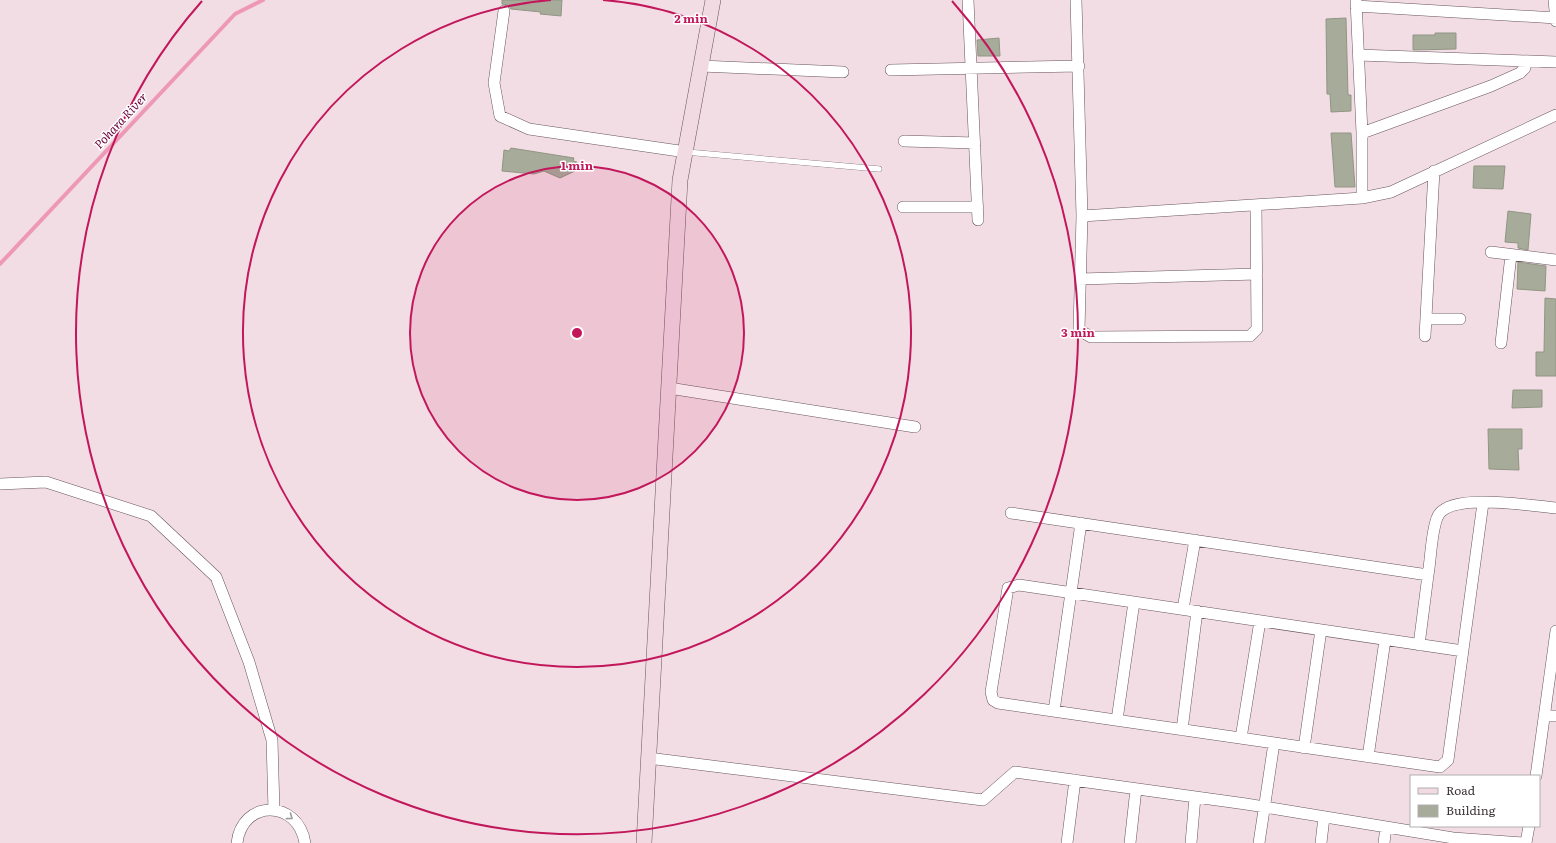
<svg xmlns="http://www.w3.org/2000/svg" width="1556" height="843" font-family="Literata,serif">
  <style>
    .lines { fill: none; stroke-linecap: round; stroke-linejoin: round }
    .stream { stroke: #ee98b7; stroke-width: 4 }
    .building { fill: #a7ab9a; stroke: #919584 }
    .lane-casing { stroke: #67555b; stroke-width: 6 }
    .street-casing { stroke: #67555b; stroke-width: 12 }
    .secondary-casing { stroke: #67555b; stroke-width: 16 }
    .lane { stroke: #fff; stroke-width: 5.5 }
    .street { stroke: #fff; stroke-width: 11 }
    .secondary { stroke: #f2dae3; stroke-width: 15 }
    .oneway { stroke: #9e9a9c }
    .ring { fill: none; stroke: #c2185b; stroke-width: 2 }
    .labels { text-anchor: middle; stroke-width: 3; stroke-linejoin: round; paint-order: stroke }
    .water-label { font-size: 12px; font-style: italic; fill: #6b013b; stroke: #fff }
    .centre { fill: #c2185b; stroke: #fff; stroke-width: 2 }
    .ring-label { font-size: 12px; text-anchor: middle; font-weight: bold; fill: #c2185b; stroke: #fff; stroke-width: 3; stroke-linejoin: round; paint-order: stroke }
  </style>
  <rect width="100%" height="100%" fill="#f3dde4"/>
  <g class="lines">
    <path class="stream" d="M0,264l235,-250 28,-14"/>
  </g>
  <path class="building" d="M502,0h60l-1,16 -21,-2 1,-2 -30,-3 -3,-4 -6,-1z
    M1346,18l2,77h3v16l-20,1 -1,-18h-3l-1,-75z
    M1435,33h21v16l-43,1v-15h22z
    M999,38l1,18h-22l-1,-16z
    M1331,133h20l4,54h-20z
    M511,148l63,10 -1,3 4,1 -2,9 -15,7 -16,-7 -10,3 -32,-3 2,-21 5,1z
    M1474,166h31l-2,23 -30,-1z
    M1508,211l23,3 -3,36 -10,-2v-5l-13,-1z
    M1518,262l28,4 -1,25 -28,-2z
    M1545,298l11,1v77h-20v-24h8z
    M1513,390h29v17l-30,1z
    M1488,429h34v20h-4l1,21 -30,-1z"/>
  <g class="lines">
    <g class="lane-casing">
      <path id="lane" d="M686,152l193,17"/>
    </g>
    <g class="street-casing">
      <path id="street" d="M968,0l10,220
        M1076,0l6,216 280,-18
        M1356,0l6,133v65l29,-6 165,-77
        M1554,0l2,21
        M1356,6l200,12
        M504,11l-10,72 6,33 29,13 157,23
        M1358,55l198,7
        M701,66l142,6
        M891,70l188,-4
        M1362,133l129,-47 29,-13 5,-5 1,-7
        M904,141l71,2
        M903,207h75
        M1082,216l-3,114 12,7 159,-1 7,-7 -1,-124
        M1491,252l65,8
        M1080,279l177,-5
        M1426,319h34
        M1425,336l9,-165
        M1501,343l10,-88
        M669,388l246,39
        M0,484l46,-2 105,34 65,61 33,85 23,78 2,70
        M1011,513l417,62c3,-17 3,-41 9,-57 9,-27 96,-12 119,-10
        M1183,609l12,-69
        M1419,645l9,-70
        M1463,651l-444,-66 -11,3 -17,104 2,8 5,3 442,64 8,-7 35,-257
        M1054,711l27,-188
        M1545,716h11
        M1117,720l17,-118
        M1182,730l15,-119
        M1241,738l19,-117
        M1304,748l17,-118
        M1368,757l17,-117
        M648,758l335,42 32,-28 231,32 207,34 70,5
        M1536,776l20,-145
        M237,843c5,-44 61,-44 68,0
        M1067,843l8,-63
        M1130,843l6,-54
        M1191,843l4,-46
        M1259,843l15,-100
        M1321,843l3,-26
        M1384,843l2,-16
        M1526,843l3,-17"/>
    </g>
    <g class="secondary-casing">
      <path id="secondary" d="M644,843l36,-663 33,-180"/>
    </g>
    <use href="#lane" class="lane"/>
    <use href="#street" class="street"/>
    <use href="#secondary" class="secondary"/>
  </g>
  <defs><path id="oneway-chevron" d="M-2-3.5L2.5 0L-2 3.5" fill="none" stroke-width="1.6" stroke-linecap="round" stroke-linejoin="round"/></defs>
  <use class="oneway" href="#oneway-chevron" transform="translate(290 817) rotate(36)"/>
  <circle cx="577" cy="333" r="167" fill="#c2185b" fill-opacity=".12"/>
  <g class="ring">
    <circle cx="577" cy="333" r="167"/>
    <path d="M603 0A334 334 0 1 1 551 0"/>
    <path d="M952 1A501 501 0 1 1 202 1"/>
  </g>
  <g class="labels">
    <g class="water-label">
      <text transform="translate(121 121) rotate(-47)" y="4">Pohara River</text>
    </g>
  </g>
  <circle cx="577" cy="333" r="6" class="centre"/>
  <g class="ring-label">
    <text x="691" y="23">2 min</text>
    <text x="577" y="170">1 min</text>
    <text x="1078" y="337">3 min</text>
  </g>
  <rect x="1410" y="775" width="130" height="52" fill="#ffffff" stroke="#b2afb0"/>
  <rect x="1418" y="788" width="20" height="6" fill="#f2dae3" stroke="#b2afb0"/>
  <text x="1446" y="795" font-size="12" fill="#3e3639">Road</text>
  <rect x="1418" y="805" width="20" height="12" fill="#a7ab9a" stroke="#b2afb0"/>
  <text x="1446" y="815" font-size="12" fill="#3e3639">Building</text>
</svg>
